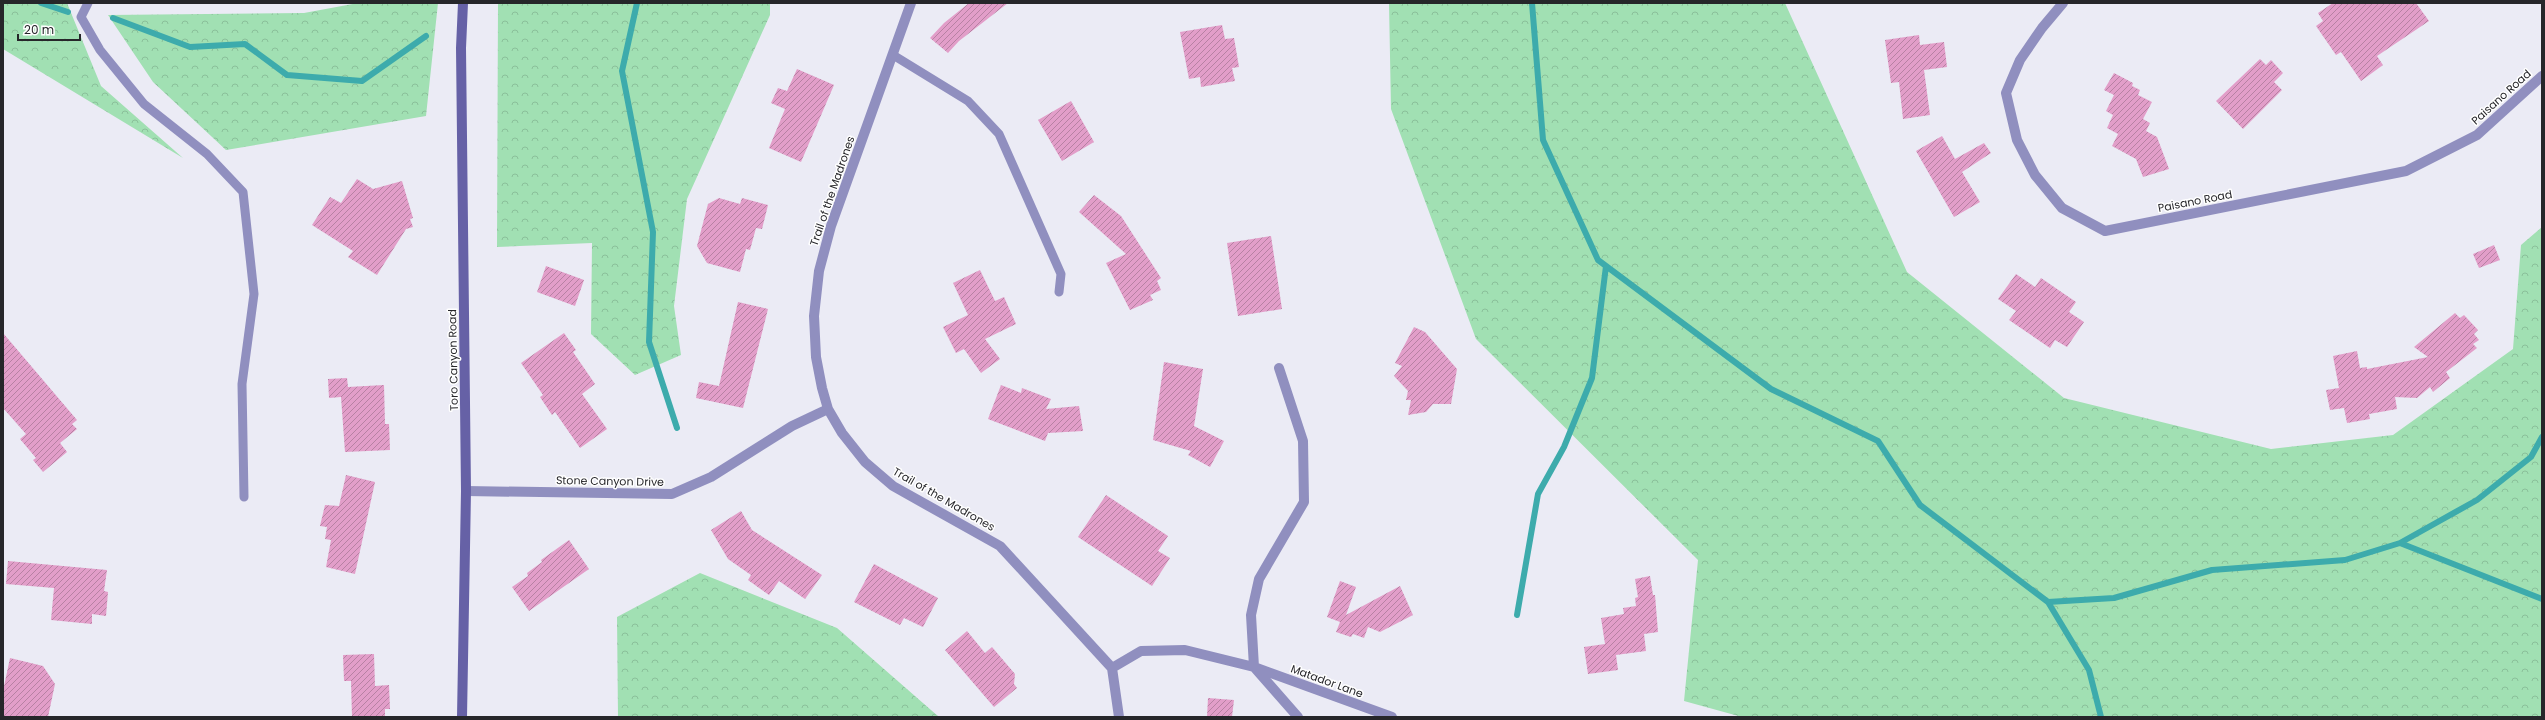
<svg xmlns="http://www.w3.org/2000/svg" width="2545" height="720" font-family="Poppins,sans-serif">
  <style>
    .forest { fill: url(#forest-crowns) }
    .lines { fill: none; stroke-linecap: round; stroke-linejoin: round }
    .stream { stroke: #3dabac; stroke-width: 6 }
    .building { fill: url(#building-hatch) }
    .lane { stroke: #908fbf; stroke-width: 9 }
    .street { stroke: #908fbf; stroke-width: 10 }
    .secondary { stroke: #6661a6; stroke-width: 10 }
    .labels { text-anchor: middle; stroke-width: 3; stroke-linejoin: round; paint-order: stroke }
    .street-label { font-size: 11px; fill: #26262a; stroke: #fff }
  </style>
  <defs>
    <pattern id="forest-crowns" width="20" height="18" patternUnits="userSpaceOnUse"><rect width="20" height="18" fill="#a1e0b3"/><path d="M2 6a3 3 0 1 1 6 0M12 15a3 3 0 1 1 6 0" fill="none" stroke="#8ac09a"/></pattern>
    <pattern id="building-hatch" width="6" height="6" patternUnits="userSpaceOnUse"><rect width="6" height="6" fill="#e29ec9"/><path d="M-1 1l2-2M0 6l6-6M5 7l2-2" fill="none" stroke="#b781a3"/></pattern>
  </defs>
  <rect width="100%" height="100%" fill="#ebebf5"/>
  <path class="forest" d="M3,3h64l34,83 82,72 -180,-109z
    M358,3h80l-12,113 -200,34 -73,-68 -45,-67 196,-2z
    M498,3h272v12l-83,184 -13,107 7,49 -46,20 -44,-41 1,-91 -95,4z
    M1389,3h396l122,269 157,126 207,51 122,-14 120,-86 8,-104 21,-18v490h-800l-58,-16 14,-141 -222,-221 -85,-230z
    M700,573l137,55 102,89h-321l-1,-100z"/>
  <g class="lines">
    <path class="stream" d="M41,3l27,9
      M637,3l-15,68 31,161 -4,110 28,86
      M1532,3l11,137 55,120 173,129 107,52 42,64 128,97 41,68 12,47
      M113,18l77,29 55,-3 42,31 75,6 64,-45
      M2400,543l77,-43 54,-43 11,-20
      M2048,602l66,-4 98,-28 133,-10 55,-17 142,56
      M1517,615l21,-121 26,-47 28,-69 14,-112"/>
  </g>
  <path class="building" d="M969,3h39l-49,38 -11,12 -18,-15 14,-15z
    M2333,3h83l13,18 -52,35 6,9 -22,16 -20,-29 -5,3 -20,-29 7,-5 -5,-8z
    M1222,25l3,14 9,-1 5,29 -7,1 3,13 -34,6 -1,-10 -11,2 -9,-47z
    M1919,35l1,10 24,-3 3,25 -23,3 6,45 -27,4 -4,-37 -8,1 -6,-43z
    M2260,59l6,6 5,-5 12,13 -9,9 8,8 -39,39 -27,-28z
    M797,69l37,16 -33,77 -32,-14 16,-39 -14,-6 7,-15 9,3z
    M2114,73l19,10 -1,3 8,4 -2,5 14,7 -9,17 7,4 -4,8 11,6 12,32 -26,8 -7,-18 -24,-13 6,-12 -11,-6 6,-13 -7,-4 8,-16 -10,-5z
    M1071,101l23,41 -32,19 -24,-41z
    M1942,136l13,23 29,-16 7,10 -29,19 18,30 -26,15 -38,-66z
    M357,179l16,10 29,-8 11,37 -3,1 3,8 -7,2 -29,46 -29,-18 5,-6 -41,-26 18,-28 11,6z
    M1094,195l27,21 40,62 -4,3 4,9 -11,5 3,5 -23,10 -24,-47 20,-9 -47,-42z
    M719,198l21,6 2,-6 26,7 -6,24 -6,-1 -6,22 -4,-1 -6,23 -33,-9 -10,-17 11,-42z
    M1271,236l11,73 -44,7 -11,-73z
    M2494,245l6,15 -21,8 -6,-14z
    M546,266l38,14 -9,26 -38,-14z
    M980,270l15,31 9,-4 12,27 -31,15 15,20 -19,14 -17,-24 -8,4 -13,-26 25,-12 -15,-32z
    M2016,274l19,13 6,-9 35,24 -7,10 15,10 -17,25 -12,-7 -5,8 -41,-28 7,-9 -18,-12z
    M738,302l30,7 -25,99 -47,-10 3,-16 20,4z
    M2455,313l5,5 4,-3 14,15 -4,4 5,6 -6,4 4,4 -31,24 4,6 -17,14 -3,-5 -13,11 -22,-1 2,12 -28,5 1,5 -23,4 -3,-15 -14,2 -4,-20 13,-2 -6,-32 24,-5 3,17 7,-1v2l61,-12 -14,-10z
    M1414,327l11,5 32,37 -6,35h-18l-7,8 -18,3 3,-15h-5l2,-9 -14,-15 8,-10 -7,-3z
    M3,333l74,87 -5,4 5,5 -17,14 7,9 -24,20 -10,-12 3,-2 -16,-19 6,-5 -23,-26z
    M564,333l12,17 -3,2 22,32 -13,10 25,35 -27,19 -25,-36 -3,3 -12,-18 3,-2 -22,-32z
    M1164,362l39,7 -9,57 30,15 -14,26 -22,-12 3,-4 -38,-11z
    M347,378l1,9 36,-2 1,39h4l1,26 -45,2 -4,-55 -12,1 -1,-19z
    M1001,385l20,8 1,-5 29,11 -5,10 33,-3 4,25 -35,2 -3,8 -57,-22z
    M346,475l29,7 -20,92 -29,-7 5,-27 -6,-1 2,-12 -7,-1 5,-21 14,1z
    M1106,495l62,41 -10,15 12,7 -18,28 -74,-49z
    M741,511l11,19 70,45 -17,24 -26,-18 -10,14 -21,-15 3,-5 -23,-16 -17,-29z
    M569,540l20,29 -60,42 -17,-24 16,-11 -1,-3 15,-11 -1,-2z
    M8,561l99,9 -3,21 4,1 -2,24 -14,-2v10l-41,-4 3,-32 -48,-4z
    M874,564l64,34 -15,29 -19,-9 -4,7 -46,-23z
    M1650,576l3,19h2l3,37 -14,2 2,17 -30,4 2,15 -30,4 -4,-27 21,-3 -4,-26 23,-4 -1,-6 13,-2 -1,-8 3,-1 -3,-18z
    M1340,581l16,6 -10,28 54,-29 13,29 -33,17 -12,-5 -4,11 -11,-4 -2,3 -15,-5 4,-10 -13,-5z
    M967,631l18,22 7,-6 23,27 -1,10 3,4 -23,19 -49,-57z
    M374,654l1,32 14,-1 1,24h-5v8h-33l-1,-36h-7l-1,-26z
    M10,658l33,8 12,18 -7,33h-45v-26z
    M1208,698l26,2 -2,17h-25z"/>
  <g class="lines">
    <path class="lane" d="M88,3l-7,14 19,33 44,54 63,50 36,38 11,102 -12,90 2,113
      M893,55l75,46 31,33 62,140 -2,18"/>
    <path class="street" d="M911,3l-80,223 -12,45 -5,45 2,41 6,31 6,21 14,24 23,29 28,24 107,60 112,122 7,49
      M2063,3l-21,25 -22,32 -14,33 11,47 18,35 27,33 43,23 301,-60 71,-36 65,-59
      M1279,368l24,73 1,61 -45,77 -8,36 3,52 138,50
      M466,491l206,3 39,-17 81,-51 36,-17
      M1112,668l29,-17 44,-1 69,17 44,50"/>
    <path class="secondary" d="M462,717l4,-226 -5,-443 2,-45"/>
  </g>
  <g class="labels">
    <g class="street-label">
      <text transform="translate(2501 97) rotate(-42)" y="4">Paisano Road</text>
      <text transform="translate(832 191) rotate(-71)" y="4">Trail of the Madrones</text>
      <text transform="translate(2195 201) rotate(-11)" y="4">Paisano Road</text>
      <text transform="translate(453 360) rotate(-91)" y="4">Toro Canyon Road</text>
      <text transform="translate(610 481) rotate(1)" y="4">Stone Canyon Drive</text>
      <text transform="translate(944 499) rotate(30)" y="4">Trail of the Madrones</text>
      <text transform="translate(1327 681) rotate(20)" y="4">Matador Lane</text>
    </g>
  </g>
  <rect width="2545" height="720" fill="none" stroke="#26262a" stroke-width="8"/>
  <path d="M18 34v6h62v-6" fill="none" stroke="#26262a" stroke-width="2"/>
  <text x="24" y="34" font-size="12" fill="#26262a" stroke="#ffffff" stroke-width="3" paint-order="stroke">20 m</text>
</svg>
